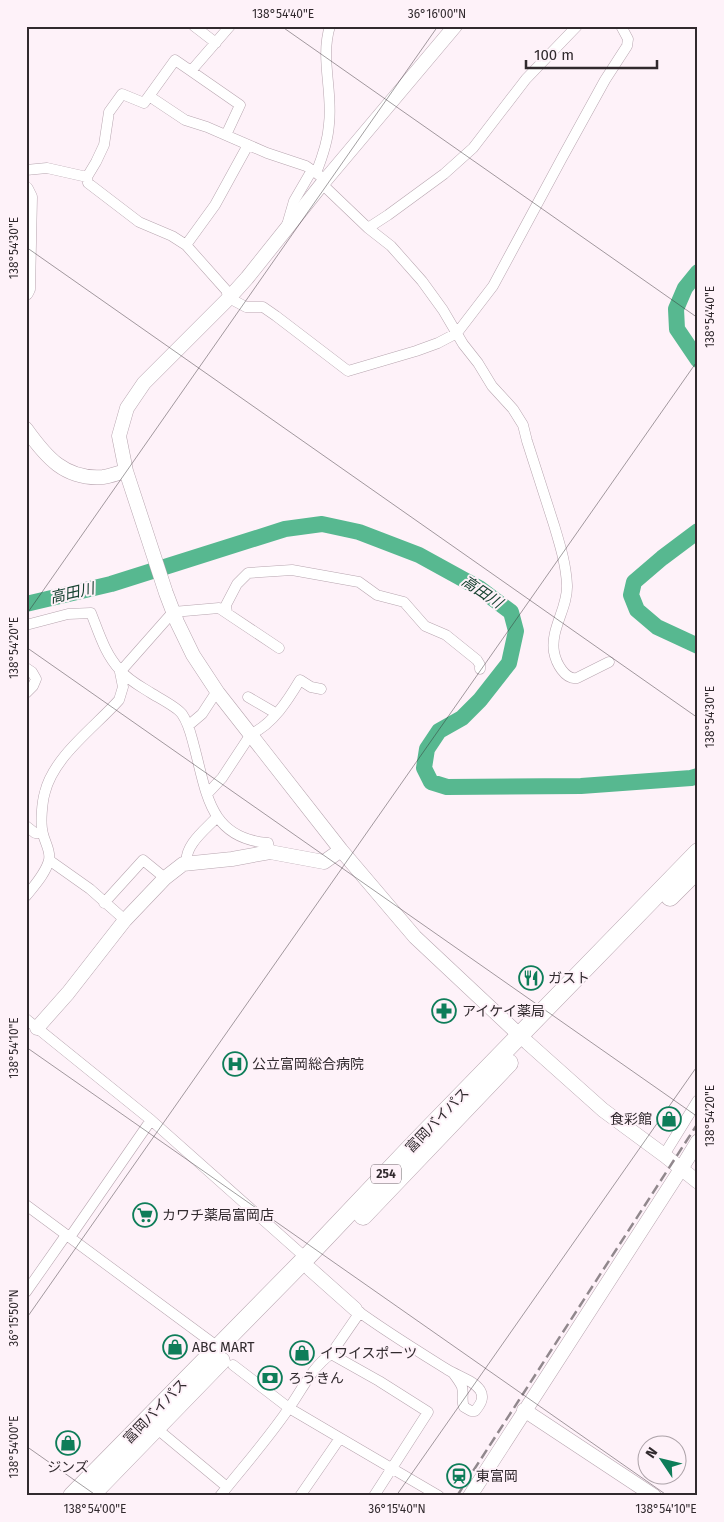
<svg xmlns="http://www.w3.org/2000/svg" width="724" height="1522" font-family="'Fira Sans','Noto Sans JP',sans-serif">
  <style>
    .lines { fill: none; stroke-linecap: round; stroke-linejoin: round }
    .river { stroke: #57b890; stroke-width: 16 }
    .street-casing { stroke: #b7a5af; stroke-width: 11 }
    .secondary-casing { stroke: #b7a5af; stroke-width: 15 }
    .highway-casing { stroke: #b7a5af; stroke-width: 19 }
    .street { stroke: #fff; stroke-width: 10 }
    .secondary { stroke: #fff; stroke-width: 14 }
    .highway { stroke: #fff; stroke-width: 18 }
    .rail { stroke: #91888d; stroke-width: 2.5; stroke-dasharray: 10 5; stroke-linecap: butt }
    .ticks { fill: none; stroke: #312a2e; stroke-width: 1; stroke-opacity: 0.45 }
    .labels { text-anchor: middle; stroke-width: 4; stroke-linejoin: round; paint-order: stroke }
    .shield { fill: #fef2f9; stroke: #6e666b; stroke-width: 1 }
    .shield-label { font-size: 12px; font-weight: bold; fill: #312a2e }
    .poi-label { font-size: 14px; fill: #312a2e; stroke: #fef2f9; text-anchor: start }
    .street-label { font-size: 14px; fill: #312a2e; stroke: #fef2f9 }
    .water-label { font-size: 15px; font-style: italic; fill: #174231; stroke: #fef2f9 }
    .neatline { fill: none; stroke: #312a2e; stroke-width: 2 }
    .ticks-label { font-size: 12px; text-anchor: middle; fill: #312a2e }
  </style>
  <rect width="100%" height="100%" fill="#fef2f9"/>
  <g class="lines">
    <path class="river" d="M698,272l-13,16 -9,21 1,20 21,31
      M698,531l-36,27 -28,24 -3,13 6,15 20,17 41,19
      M26,604l85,-20 174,-55 37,-5 37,8 60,23 60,33 32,24 5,19 -7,32 -29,37 -18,18 -23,13 -12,18 -3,19 7,14 16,5 134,-1 110,-8 7,-2"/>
    <g class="street-casing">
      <path id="street" d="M194,26l22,17
        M191,71l49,34 -14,30
        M149,96l36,24 22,7 60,26 39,13 20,14
        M26,170l21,-2 40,9
        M316,173c6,-15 12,-32 13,-49 4,-33 -9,-66 1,-98
        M87,177l1,6 51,39 33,14 14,9 40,45 3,8 17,9h17l13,9 72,55 68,-20 22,-8 19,-10 36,-47 69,-128 43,-78 22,-34 1,-7 -7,-13
        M87,177l9,-15 8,-17 5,-33 13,-18 22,9 31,-43 16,11 39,-45
        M322,184l46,44 23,18 31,35 21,29 20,34 15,19 14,23 21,23 10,16 4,16c9,28 18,56 27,84 6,20 12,39 13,60 1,23 -17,44 -13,67 2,11 11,28 23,26l32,-16
        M287,225l7,-24 18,-31
        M368,228l20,-13 56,-41 29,-26 53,-69 51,-53
        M186,245l29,-40 33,-60
        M227,613l-1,-8 11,-21 11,-11 44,-3 67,12 18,13 27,7 21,24 21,9 31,25 3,5v4
        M26,625l42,-11 23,-1c8,20 14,41 29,57 8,10 20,16 31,23 8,5 26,14 31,21 7,10 9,21 12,32 13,48 15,92 74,97l2,9
        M26,668l6,4 4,7 -3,7 -7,7
        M248,697l24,14 2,4
        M189,725l13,-11 15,-23
        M207,794l15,-16 29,-44c22,-10 37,-34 49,-54l11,7 10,2
        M26,826l9,7h7
        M49,860l41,29 35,31
        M187,864c-4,-18 19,-35 30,-47
        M26,896c8,-10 20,-23 23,-36 2,-9 -4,-17 -6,-26 -3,-10 -1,-32 2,-42 9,-36 50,-65 74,-92l4,-13 -3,-15 53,-60 46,-4 60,40
        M104,903l39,-43 22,18
        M26,1019l125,101 155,138 2,3
        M664,1155l34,-55
        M26,1205l192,142
        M70,1237l81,-117
        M26,1292l40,-57
        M355,1309c30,22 61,41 93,61 10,6 25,10 32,20 5,8 0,15 -5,21h-4l-7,-4c-3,-6 0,-13 -2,-20 -2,-5 -6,-10 -9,-14
        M331,1354l48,27 49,31 -54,84
        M233,1365l56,43 51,30 -40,58
        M156,1428l71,59
        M340,1438l99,58
        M220,1496c23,-29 48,-57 69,-88 13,-18 23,-41 42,-54l29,-42"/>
    </g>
    <g class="secondary-casing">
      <path id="secondary" d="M455,26l-133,158 -75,94 -18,20 -85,85 -17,25 -8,28 7,35 40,122 11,29 16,33 25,38 123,157 74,87 113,106 75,67 61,45 34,27
        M26,189l4,8 -2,92 -2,4
        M26,429c20,28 39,51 77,48 7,-1 15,-4 23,-6
        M37,1028l31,-35 57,-73 40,-42 18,-14 49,-5 38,-7 54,10 17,-12
        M310,1269l45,40
        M524,1410l130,86
        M470,1496l211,-327 17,-28"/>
    </g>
    <g class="highway-casing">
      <path id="highway" d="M670,897l28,-28
        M363,1216l146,-153
        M72,1496l234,-238 109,-115 283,-291
        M90,1496l131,-135"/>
    </g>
    <use href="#street" class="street"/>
    <use href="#secondary" class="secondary"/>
    <use href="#highway" class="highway"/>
    <path class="rail" d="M457,1496l241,-373"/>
  </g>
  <path class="ticks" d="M281,26l417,292M26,247l672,471M26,615l412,-589M26,647l672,470M26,1047l642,449M26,1319l672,-959M26,1446l71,50M396,1496l302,-431"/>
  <defs>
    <g id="restaurant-ring" transform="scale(1.25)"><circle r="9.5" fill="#fef2f9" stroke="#0e7d59" stroke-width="1.5"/><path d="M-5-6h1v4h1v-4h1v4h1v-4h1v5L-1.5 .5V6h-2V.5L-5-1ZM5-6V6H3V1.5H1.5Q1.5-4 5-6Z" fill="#0e7d59"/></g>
    <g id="pharmacy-ring" transform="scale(1.25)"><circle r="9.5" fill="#fef2f9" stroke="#0e7d59" stroke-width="1.5"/><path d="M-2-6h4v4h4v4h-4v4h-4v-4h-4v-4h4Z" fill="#0e7d59"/></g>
    <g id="hospital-ring" transform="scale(1.25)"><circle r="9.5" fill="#fef2f9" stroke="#0e7d59" stroke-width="1.5"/><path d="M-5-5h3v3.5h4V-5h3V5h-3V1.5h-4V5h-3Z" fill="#0e7d59"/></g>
    <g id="shop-ring" transform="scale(1.25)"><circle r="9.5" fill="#fef2f9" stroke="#0e7d59" stroke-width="1.5"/><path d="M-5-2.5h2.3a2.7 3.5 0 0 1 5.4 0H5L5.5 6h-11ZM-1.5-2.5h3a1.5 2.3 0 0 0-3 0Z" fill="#0e7d59"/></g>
    <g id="supermarket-ring" transform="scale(1.25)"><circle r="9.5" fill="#fef2f9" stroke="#0e7d59" stroke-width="1.5"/><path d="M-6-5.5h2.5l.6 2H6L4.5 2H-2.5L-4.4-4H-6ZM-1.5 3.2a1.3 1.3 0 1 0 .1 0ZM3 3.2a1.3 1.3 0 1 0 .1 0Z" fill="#0e7d59"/></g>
    <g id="bank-ring" transform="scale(1.25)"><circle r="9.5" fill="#fef2f9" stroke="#0e7d59" stroke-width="1.5"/><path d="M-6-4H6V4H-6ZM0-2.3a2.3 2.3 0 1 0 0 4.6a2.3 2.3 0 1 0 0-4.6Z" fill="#0e7d59"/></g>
    <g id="station-ring" transform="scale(1.25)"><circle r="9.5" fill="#fef2f9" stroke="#0e7d59" stroke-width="1.5"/><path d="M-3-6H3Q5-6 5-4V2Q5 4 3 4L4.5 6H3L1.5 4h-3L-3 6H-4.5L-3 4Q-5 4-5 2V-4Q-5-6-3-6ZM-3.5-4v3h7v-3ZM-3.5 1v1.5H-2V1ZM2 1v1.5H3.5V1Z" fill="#0e7d59"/></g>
  </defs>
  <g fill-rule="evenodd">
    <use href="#restaurant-ring" x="531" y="978"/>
    <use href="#pharmacy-ring" x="444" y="1011"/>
    <use href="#hospital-ring" x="235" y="1064"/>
    <use href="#shop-ring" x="669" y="1119"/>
    <use href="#supermarket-ring" x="145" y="1215"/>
    <use href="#shop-ring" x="175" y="1347"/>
    <use href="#shop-ring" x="302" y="1353"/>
    <use href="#bank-ring" x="270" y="1378"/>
    <use href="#shop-ring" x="68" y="1443"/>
    <use href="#station-ring" x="459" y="1476"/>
  </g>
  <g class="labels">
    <rect class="shield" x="371" y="1164.5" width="30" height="19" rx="4"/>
    <g class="shield-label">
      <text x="386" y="1178">254</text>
    </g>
    <g class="poi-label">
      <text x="548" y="983">ガスト</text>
      <text x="462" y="1016">アイケイ薬局</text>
      <text x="252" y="1069">公立富岡総合病院</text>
      <text x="652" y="1124" text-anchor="end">食彩館</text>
      <text x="162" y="1220">カワチ薬局富岡店</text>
      <text x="192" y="1352">ABC MART</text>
      <text x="320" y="1358">イワイスポーツ</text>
      <text x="288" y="1383">ろうきん</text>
      <text x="68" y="1472" text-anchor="middle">ジンズ</text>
      <text x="476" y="1481">東富岡</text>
    </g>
    <g class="street-label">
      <text transform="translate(437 1120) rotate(-46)" y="5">富岡バイパス</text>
      <text transform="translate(155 1411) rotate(-46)" y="5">富岡バイパス</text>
    </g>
    <g class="water-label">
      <text transform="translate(482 592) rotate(34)" y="5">高田川</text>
      <text transform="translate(72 593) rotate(-13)" y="5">高田川</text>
    </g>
  </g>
  <rect width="724" height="1522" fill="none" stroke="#fef2f9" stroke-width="55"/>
  <g transform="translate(662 1460) rotate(305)"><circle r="24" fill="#fef2f9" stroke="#aca2a8"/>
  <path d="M0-4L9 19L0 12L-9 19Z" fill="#0e7d59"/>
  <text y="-8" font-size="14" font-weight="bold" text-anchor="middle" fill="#312a2e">N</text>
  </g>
  <path d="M526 60v8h131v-8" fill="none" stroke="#312a2e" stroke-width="2.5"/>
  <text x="534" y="60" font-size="15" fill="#312a2e" stroke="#fef2f9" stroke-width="4" paint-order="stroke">100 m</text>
  <rect x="28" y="28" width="668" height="1466" class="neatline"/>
  <g class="ticks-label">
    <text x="283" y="18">138°54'40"E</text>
    <text x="437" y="18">36°16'00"N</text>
    <text transform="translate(14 248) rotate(-90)" y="4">138°54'30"E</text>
    <text transform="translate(710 317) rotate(-90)" y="4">138°54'40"E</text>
    <text transform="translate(14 648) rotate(-90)" y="4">138°54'20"E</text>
    <text transform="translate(710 717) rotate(-90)" y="4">138°54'30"E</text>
    <text transform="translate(14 1048) rotate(-90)" y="4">138°54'10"E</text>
    <text transform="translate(710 1116) rotate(-90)" y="4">138°54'20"E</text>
    <text transform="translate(14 1318) rotate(-90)" y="4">36°15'50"N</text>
    <text transform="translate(14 1447) rotate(-90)" y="4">138°54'00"E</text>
    <text x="95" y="1513">138°54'00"E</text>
    <text x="397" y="1513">36°15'40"N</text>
    <text x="666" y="1513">138°54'10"E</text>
  </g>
</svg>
